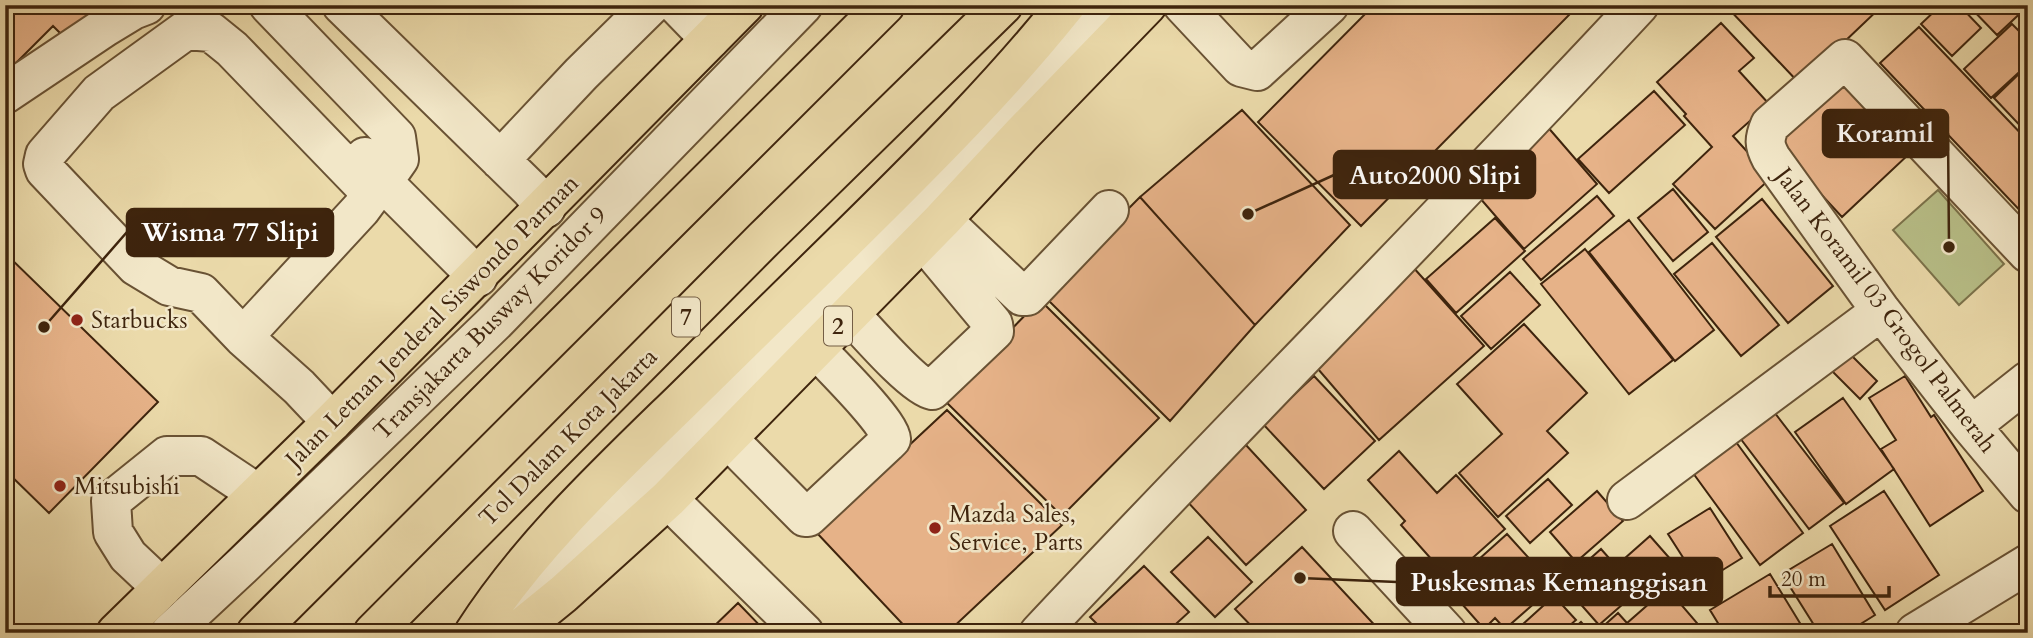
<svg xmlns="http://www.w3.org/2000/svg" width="2033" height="638" font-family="Cardo,serif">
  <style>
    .green { fill: #b8bf88; stroke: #7b724a; stroke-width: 2 }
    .building { fill: #e6b288; stroke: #3e240d; stroke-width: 2 }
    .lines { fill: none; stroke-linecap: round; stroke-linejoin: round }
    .minor-casing { stroke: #695234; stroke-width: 42 }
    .highway-casing { stroke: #3e240d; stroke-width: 42 }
    .minor { stroke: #f2e7c8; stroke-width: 38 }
    .highway { stroke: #ebdaaa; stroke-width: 38 }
    .poi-dot { fill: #8f2418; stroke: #f2e7c8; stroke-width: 2.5 }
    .labels { text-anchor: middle; stroke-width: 5; stroke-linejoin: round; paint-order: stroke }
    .shield { fill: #f2e7c8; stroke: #745e45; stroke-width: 2 }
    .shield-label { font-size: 23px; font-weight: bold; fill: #3e240d }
    .street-label { font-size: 24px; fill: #3e240d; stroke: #f2e7c8 }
    .poi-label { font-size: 24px; fill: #3e240d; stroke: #f2e7c8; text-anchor: start }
    .leader { fill: none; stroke: #3e240d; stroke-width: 2.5 }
    .callout-dot { fill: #3e240d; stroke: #f2e7c8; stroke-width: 2.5 }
    .callout { fill: #3e240d; stroke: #3e240d; stroke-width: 2.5 }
    .callout-label { font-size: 26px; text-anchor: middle; font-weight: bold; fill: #fff }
  </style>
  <rect width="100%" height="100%" fill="#ebdaaa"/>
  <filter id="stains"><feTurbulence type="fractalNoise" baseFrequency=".00286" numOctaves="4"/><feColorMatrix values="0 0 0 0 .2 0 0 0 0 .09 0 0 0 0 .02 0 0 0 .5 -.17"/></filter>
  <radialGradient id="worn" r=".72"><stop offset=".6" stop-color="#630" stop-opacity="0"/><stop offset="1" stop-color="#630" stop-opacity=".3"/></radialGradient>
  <path class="green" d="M1938,190l66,74 -45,41 -66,-75z"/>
  <path class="building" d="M5,5h122l-59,36 -15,-15 -48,48z
    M1374,5h186l9,10 -208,211 -103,-104z
    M1725,5h158l-83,79z
    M1941,5h18l22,23 -29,28 -31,-32z
    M1968,5h60v1l-31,29z
    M1721,23l33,35 -15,13 30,33 -36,32 38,42 -56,51 -42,-45 39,-37 -28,-31 2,-2 -29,-32z
    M2012,24l16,16v24l-37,34 -27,-29z
    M1919,27l109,114v78l-148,-156z
    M2025,68l3,3v63l-34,-36z
    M1836,75l73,79 -67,63 -73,-79z
    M1654,91l31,34 -76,68 -31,-34z
    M1242,110l108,115 -95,100 -115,-128z
    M1546,125l51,59 -73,65 -51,-59z
    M1673,189l35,43 -35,29 -35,-43z
    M1597,196l17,20 -73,64 -18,-21z
    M1140,197l115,128 -85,96 -127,-126z
    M1762,199l71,87 -45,37 -72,-86z
    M1495,218l30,33 -69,62 -30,-34z
    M1629,220l85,110 -39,31 -86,-109z
    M1712,243l67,82 -38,31 -67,-82z
    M1585,249l88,111 -44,34 -88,-110z
    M5,253l153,149 -109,111 -44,-43z
    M1412,266l72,80 -105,94 -67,-78z
    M1510,272l30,33 -49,44 -30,-33z
    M1040,300l119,118 -97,98 -119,-117z
    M1524,324l63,69 -40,38 21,22 -70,64 -39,-44 43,-39 -45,-50z
    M1849,353l28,28 -17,18 -28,-28z
    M1314,376l61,65 -51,48 -61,-65z
    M1905,376l26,41 3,-2 49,76 -53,35 -49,-77 15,-9 -27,-42z
    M1843,398l51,71 -48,35 -51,-72z
    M1771,408l73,95 -35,26 -72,-95z
    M947,410l115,115 -115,108h-36l-95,-101z
    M1736,442l67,91 -43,32 -67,-92z
    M1245,444l61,66 -60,55 -61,-66z
    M1399,451l38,42 19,-18 49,54 -56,50 -48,-54 4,-4 -37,-41z
    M1548,479l24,26 -42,38 -24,-27z
    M1597,491l26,30 -47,41 -26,-30z
    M1884,491l55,84 -54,35 -55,-84z
    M1710,508l32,50 -42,26 -32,-50z
    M1507,534l47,52 -49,43 -10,-11 -11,11 -22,-25 11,-11 -14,-16z
    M1650,536l22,25 -73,64 -22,-25 3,-3 -14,-17 35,-31 15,17z
    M1208,537l44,45 -37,35 -44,-45z
    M1832,544l43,71 -29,18h-27l-37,-59z
    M1302,547l80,86h-124l-23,-24z
    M1144,566l45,46 -23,21h-60l-16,-16z
    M1770,574l36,59h-82l-14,-23z
    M1667,588l30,35 -9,7 3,3h-92l-1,-2 20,-18 9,10z
    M1554,596l22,24 -15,13h-48z
    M738,603l29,30h-60z
    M1067,615l16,18h-36z
    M1581,622l10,11h-22z"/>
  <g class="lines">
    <g class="minor-casing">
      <path id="minor" d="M269,5l127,132 3,22 -16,23 -11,12
        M342,5l189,185 15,18
        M677,5l33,34
        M1183,5l58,62 16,4 72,-66
        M5,94l100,-67 28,-17 13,-5
        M365,157l18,25 95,95
        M500,160l81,-86 70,-69
        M942,220l80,76h5l82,-86
        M2028,253l-183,-194 -75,66c-6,14 -6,20 1,33l110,153 90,115 57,68
        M850,314c15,16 64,73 82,76l62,-59 -1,-7 -70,-84
        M243,337l118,-128 11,-15 -140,-145 -21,-17 -25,-2 -87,63 -54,62 -2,9 2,6 91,96 33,20 32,7 42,44 56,50 33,35
        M1971,426l57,-45
        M727,438l78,79h3l79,-74 4,-4c-1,-16 -61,-75 -75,-90
        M668,499l136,134
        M1627,500l254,-189
        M1353,531l94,102
        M162,588l-34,-32 -15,-24 -2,-31 56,-45h34l57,38
        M497,630l515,-516 99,-109
        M170,633l73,-68 252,-243 308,-317
        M1039,633c198,-211 403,-416 600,-628
        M1915,633l113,-69"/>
    </g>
    <g class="highway-casing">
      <path id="highway" d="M116,633l216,-211 412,-417
        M256,633l629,-628
        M373,633l391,-394 239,-234
        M474,633c55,-86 135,-161 208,-232 58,-57 116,-114 174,-171 73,-72 146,-145 210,-225
        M515,633l48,-39 105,-95 274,-279 80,-86 125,-129"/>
    </g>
    <use href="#minor" class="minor"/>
    <use href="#highway" class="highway"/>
  </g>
  <g class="poi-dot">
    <circle cx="77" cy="320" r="7"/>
    <circle cx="60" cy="486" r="7"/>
    <circle cx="935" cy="528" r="7"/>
  </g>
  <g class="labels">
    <g class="shield">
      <rect x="672" y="297.5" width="28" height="39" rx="5"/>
      <rect x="824" y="306.5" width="28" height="39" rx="5"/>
    </g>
    <g class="shield-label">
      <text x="686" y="325">7</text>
      <text x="838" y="334">2</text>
    </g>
    <g class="street-label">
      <text transform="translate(1886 310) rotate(53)" y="8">Jalan Koramil 03 Grogol Palmerah</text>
      <text transform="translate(432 321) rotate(-45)" y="8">Jalan Letnan Jenderal Siswondo Parman</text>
      <text transform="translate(490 323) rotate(-45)" y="8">Transjakarta Busway Koridor 9</text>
      <text transform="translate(568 437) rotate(-45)" y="8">Tol Dalam Kota Jakarta</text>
    </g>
    <g class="poi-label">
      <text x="91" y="328">Starbucks</text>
      <text x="74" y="494">Mitsubishi</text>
      <text x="949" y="522">Mazda Sales,<tspan x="949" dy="28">Service, Parts</tspan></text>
    </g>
  </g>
  <path class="leader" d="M1949 247L1948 133M1248 214L1334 175M44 327L127 232M1300 578L1397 582"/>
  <g class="callout-dot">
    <circle cx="1949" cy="247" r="7"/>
    <circle cx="1248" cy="214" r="7"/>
    <circle cx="44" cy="327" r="7"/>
    <circle cx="1300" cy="578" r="7"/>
  </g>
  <g class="callout">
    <rect x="1823" y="110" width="125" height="47" rx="7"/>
    <rect x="1334" y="151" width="201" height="47" rx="7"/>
    <rect x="127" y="209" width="206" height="47" rx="7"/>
    <rect x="1397" y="558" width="325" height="47" rx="7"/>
  </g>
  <g class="callout-label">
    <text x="1885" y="142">Koramil</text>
    <text x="1435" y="184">Auto2000 Slipi</text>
    <text x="230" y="241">Wisma 77 Slipi</text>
    <text x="1559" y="591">Puskesmas Kemanggisan</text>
  </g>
  <rect width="2033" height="638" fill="none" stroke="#ebdaaa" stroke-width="28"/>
  <rect x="7" y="7" width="2019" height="624" fill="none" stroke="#3e240d" stroke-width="3.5"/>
  <rect x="14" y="14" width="2005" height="610" fill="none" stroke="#3e240d" stroke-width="2"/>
  <path d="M1770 586v10h119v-10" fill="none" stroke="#3e240d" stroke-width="3.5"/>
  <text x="1781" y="586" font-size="21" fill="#3e240d" stroke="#f2e7c8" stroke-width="5" paint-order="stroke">20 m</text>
  <rect width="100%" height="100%" filter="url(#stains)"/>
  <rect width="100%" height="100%" fill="url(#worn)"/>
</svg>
